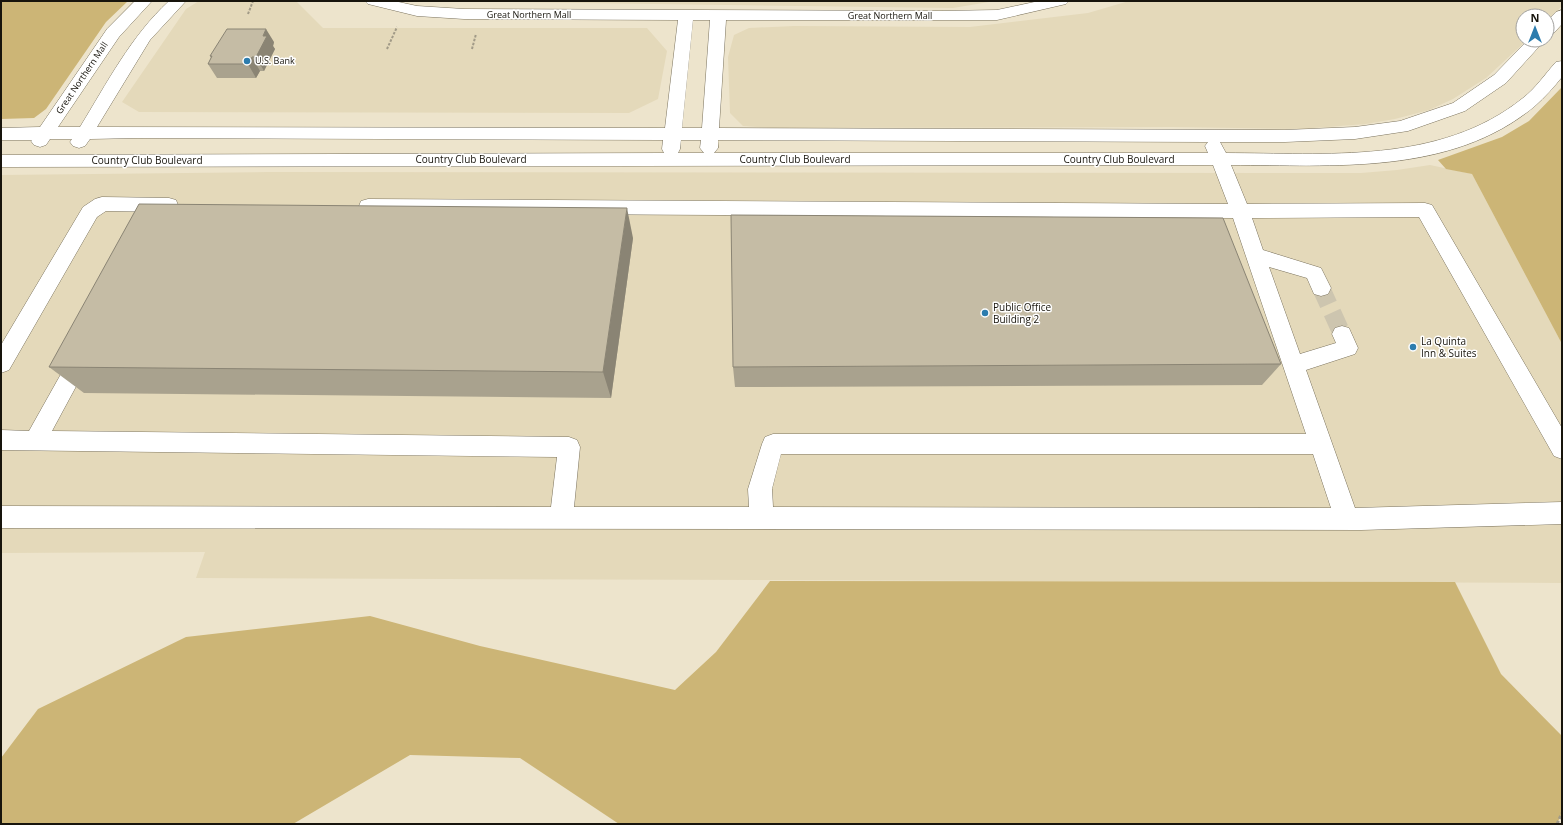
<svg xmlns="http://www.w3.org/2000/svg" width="1563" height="825" font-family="'Open Sans',sans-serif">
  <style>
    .built { fill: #e4d9ba }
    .green { fill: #ccb576 }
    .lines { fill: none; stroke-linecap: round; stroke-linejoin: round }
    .minor-tunnel { stroke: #cdc5af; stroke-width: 18; stroke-dasharray: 18 9; stroke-linecap: butt }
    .minor-casing { stroke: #7b735e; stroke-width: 1 }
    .path-far1 { stroke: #a19a87; stroke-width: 2; stroke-dasharray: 2.5 1.5; stroke-linecap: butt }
    .path { stroke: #a19a87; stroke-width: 3; stroke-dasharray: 3.5 2; stroke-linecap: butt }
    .minor { fill: #fff; fill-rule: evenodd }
    .wall { fill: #a9a28e }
    .shaded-wall { fill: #8a8474 }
    .building { fill: #c5bca5; stroke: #8a8474 }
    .poi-dot { fill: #2c7cae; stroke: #fff; stroke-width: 1.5 }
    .labels { text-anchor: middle; stroke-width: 3; stroke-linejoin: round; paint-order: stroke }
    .far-street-label { font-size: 9px; fill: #17140c; stroke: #fff }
    .far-poi-label { font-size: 9px; fill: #17140c; stroke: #fff; text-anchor: start }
    .street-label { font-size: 10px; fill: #17140c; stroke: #fff }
    .poi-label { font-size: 10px; fill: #17140c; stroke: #fff; text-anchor: start }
  </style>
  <rect width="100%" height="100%" fill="#ede4cc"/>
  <path class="built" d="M199,1h97l27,27h324l20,23 -9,48 -29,14 -490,-1 -17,-10 64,-93z
    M432,1h563l-42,7z
    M1129,1h433v5l-15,15v-5h-24v24h4l-41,38 -33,21 -24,11 -34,9 -29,5 -66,5 -128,-2 -399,1 -30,-2 -13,-13 -2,-56 6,-22 15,-7 45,-2 176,1 118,-14z
    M1430,165l42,9 90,170v239l-1366,-5 9,-26 -204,1v-378l268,-3 1092,1 36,-3z"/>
  <path class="green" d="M1,1h127l-22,21 -60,87 -12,9 -33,1z
    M1562,87v257l-90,-170 -26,-5 -8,-9 64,-23 27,-16z
    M770,581l685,1 46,92 61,62v77l-5,11h-938l-99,-66 -110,-3 -117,69h-292v-66l37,-49 148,-72 184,-21 110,30 195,44 41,-38z"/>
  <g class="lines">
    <path class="minor-tunnel" d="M1321,288l21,46"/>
    <g class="minor-casing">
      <path id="minor" d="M135,1h17l-33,36 -61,90h22c27,-44 51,-91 89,-126h17l-36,39 -53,87 568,1 13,-108 -214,-1 -47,-3 -49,-12 -3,-3h29l23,5 47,3 477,2 56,-1 42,-9h30l-3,3 -69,16h-271l-7,108 566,2 70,-3 45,-6 53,-18 41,-28 34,-35h17l-39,43 -41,28 -57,20 -53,8 -70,3h-65l6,11c99,0 214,12 297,-55 13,-10 22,-24 33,-36l6,-1v16c-8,10 -17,20 -27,29 -84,70 -202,59 -304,59l16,39 178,-1 7,2 130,223v31l-8,-3 -135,-239 -167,1 11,32 58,18 10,20 -3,6 -7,2 -7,-2 -7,-16 -38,-11 31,87 36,-11 -4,-9 3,-6 7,-2 7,2 9,20 -3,6 -49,16 49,138 207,-6v22l-201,6 -1360,-2v-22l550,1 6,-50 -556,-7v-20l28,1 46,-82 7,-3 7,3 4,6 -41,76 517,6 8,3 3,7 -6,60h175l-1,-18 14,-45 3,-7 8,-3h533l-73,-216 -865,-5 -7,-2 -2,-5 2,-5 7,-2 860,5 -15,-39 -1212,2v-12l663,-2 -2,-4 1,-9 -526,-2 -47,1 -5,7 -6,2 -6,-2 -3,-4 2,-3h-22l-4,6 -6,2 -6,-2 -3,-4 1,-1h-31v-12l39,-1 67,-98zM693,20h17l-8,108h-20zM681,140h20l-1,8 4,5h-26l2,-4zM718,140l490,2 -3,4 3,7h-494l4,-5zM781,454h532l18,54 -558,-1 -1,-18z
        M1562,10v14l-9,10 -6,1v-14l9,-9z
        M102,197l67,1 7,2 2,5 -2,5 -7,2 -63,-1 -9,6 -88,153 -8,3v-28l82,-138 12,-8z"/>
    </g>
    <path class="path-far1" d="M248,14l5,-13
      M387,49l10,-22
      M472,49l4,-15"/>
    <path class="path" d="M1557,824l5,-11"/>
    <use href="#minor" class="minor"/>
  </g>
  <path class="wall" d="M274,42l-1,4 2,3 -11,22h-4l-4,7h-39l-9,-14 3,-6 -1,-2z
    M633,238l-22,160 -527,-5 -35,-26z
    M1281,364l-19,21 -527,2 -2,-20z"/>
  <path class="shaded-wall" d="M266,29l8,13 -1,4 2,3 -11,22 -8,-14 7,-21z
    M252,57l8,14 -4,7 -8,-14z
    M627,208l6,30 -22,160 -8,-26z"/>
  <path class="building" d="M227,29h39l-3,7h4l-11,21h-4l-4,7h-40l4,-8h-2z
    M139,204l488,4 -24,164 -554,-5z
    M731,215l492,3 58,146 -548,3z"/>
  <g class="poi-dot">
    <circle cx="247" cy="61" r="4"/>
    <circle cx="985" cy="313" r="4"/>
    <circle cx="1413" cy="347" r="4"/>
  </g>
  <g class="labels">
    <g class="far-street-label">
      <text x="529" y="18">Great Northern Mall</text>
      <text x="890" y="19">Great Northern Mall</text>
      <text transform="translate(82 78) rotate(-56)" y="3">Great Northern Mall</text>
    </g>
    <g class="far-poi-label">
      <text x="255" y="64">U.S. Bank</text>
    </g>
    <g class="street-label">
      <text x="471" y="163">Country Club Boulevard</text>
      <text x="795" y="163">Country Club Boulevard</text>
      <text x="1119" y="163">Country Club Boulevard</text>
      <text x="147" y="164">Country Club Boulevard</text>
    </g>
    <g class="poi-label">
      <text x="993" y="311">Public Office<tspan x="993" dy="12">Building 2</tspan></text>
      <text x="1421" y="345">La Quinta<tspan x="1421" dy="12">Inn &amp; Suites</tspan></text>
    </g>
  </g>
  <rect width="1563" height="825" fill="none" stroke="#17140c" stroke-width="4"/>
  <g transform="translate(1535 28)"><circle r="19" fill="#ffffff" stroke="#a2a19e"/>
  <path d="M0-3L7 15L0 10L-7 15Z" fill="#2c7cae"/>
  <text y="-6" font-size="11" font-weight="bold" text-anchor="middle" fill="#17140c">N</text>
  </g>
</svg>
